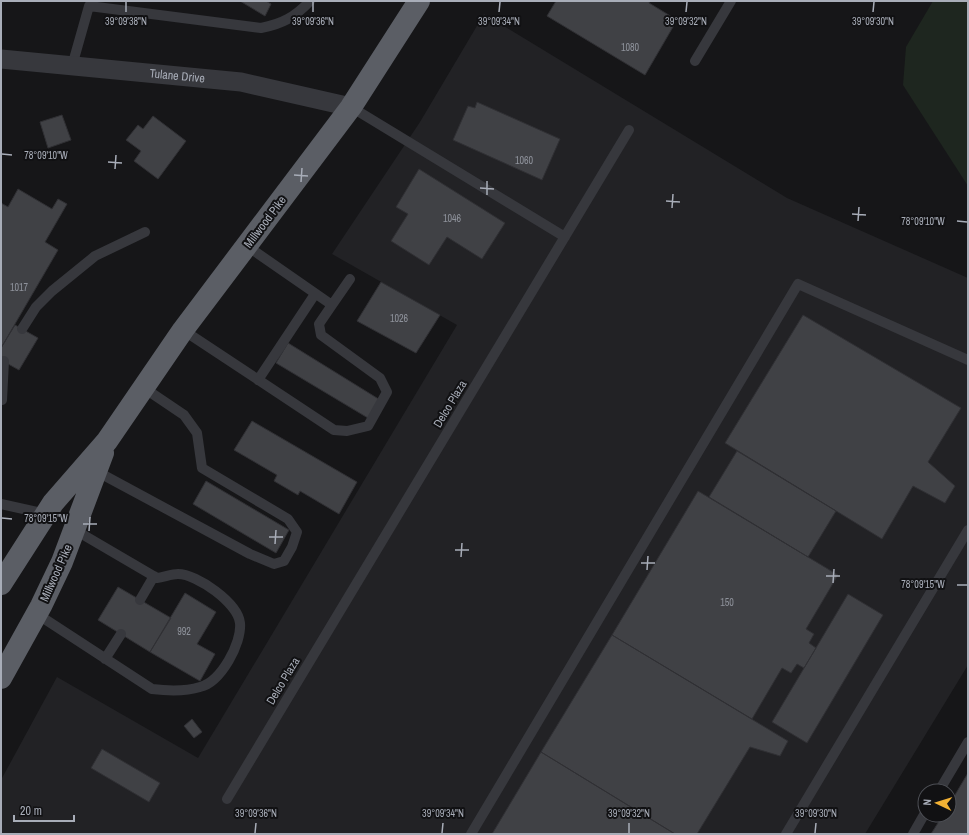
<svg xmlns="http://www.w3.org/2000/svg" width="969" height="835" font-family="'Archivo Narrow',sans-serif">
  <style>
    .built { fill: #222225 }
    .green { fill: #1e261f }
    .building { fill: #404145; stroke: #303034 }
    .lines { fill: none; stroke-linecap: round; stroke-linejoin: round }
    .service { stroke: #37383d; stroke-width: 10 }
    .minor { stroke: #37383d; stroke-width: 19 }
    .trunk { stroke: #5b5e65; stroke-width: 22 }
    .ticks { fill: none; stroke: #a8adb8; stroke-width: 1.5 }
    .labels { text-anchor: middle; stroke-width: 4; stroke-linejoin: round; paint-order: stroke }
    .number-label { font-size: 10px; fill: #8e929b }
    .street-label { font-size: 12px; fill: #a8adb8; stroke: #111113 }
    .ticks-label { font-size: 10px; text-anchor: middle; fill: #a8adb8; stroke: #111113; stroke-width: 4; stroke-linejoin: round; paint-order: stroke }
  </style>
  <rect width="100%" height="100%" fill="#161618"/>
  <path class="built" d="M484,14l303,184 181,80v387l-103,169h-864v-54l56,-103 141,81 259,-433 -125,-71 88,-132z"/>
  <path class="green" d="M933,1h35v185l-65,-101 3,-38z"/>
  <path class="building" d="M240,1h26l5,3 -6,12z
    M556,1h94l-1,2 28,17 -32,55 -98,-59z
    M477,102l83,37 -18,41 -89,-40 15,-34 7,2z
    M62,115l9,25 -23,8 -8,-26z
    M153,116l33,25 -28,38 -24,-18 7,-10 -15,-11 12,-15 5,4z
    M419,169l86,54 -23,36 -35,-22 -18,28 -38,-24 17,-27 -12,-7z
    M18,189l34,20 6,-10 9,5 -22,38 13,8 -57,98v-145l7,4z
    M381,282l59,33 -24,38 -59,-32z
    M803,315l158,93 -33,54 27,24 -10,17 -32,-17 -31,53 -157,-96z
    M15,325l23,13 -19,32 -18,-10v-12z
    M288,343l97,60 -12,18 -97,-58z
    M252,421l105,61 -18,32 -39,-23 -2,4 -24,-14 3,-6 -43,-25z
    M737,451l99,60 -28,46 -99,-60z
    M206,481l83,49 -13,23 -83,-49z
    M698,491l140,84 -32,54 8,5 -5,9 7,5 -12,20 -7,-4 -6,9 -9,-5 -30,51 -140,-84z
    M118,587l53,31 -21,34 -52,-32z
    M185,593l31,19 -19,32 18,10 -15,27 -50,-29z
    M848,594l35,21 -76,128 -35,-21z
    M612,635l176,106 -8,15 -30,-9 -53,87h-22l-134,-82z
    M192,719l10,13 -8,6 -10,-12z
    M102,749l58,34 -11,19 -58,-34z
    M541,752l134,82h-183z
    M968,773v61h-37l12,-19h6v-10z"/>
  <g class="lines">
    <path class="service" d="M695,61l36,-60
      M72,66l17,-60 172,22c21,-4 34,-11 49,-27
      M351,107l214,130
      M332,305l18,-26
      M22,329l14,-22 16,-16 43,-35 50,-24
      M183,330l151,100 13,1 21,-5 19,-34 -7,-14 -59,-43 -2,-11 13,-19 -85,-59
      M258,380l57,-86
      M2,400l2,-39
      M96,471l154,83 24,10 10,-3 8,-14 5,-15 -9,-13 -86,-51 -5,-35 -13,-18 -40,-27
      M1,504l45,10
      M140,600l14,-24
      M37,614l115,75c16,2 32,3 48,-2 21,-5 42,-44 40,-64 -2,-20 -43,-49 -62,-49 -6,0 -14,3 -21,4l-82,-48
      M105,659l16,-25
      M939,791l29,-49
      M227,799l402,-669
      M471,834l327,-550 170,76
      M786,834l182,-304
      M913,834l12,-21"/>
    <path class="minor" id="s1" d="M1,59l240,23 110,25"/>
    <path class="trunk" d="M1,584l52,-81 54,-62 76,-111 168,-223 68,-106
      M1,678l40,-72 21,-44 41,-109"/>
  </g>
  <path class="ticks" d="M126,12v-10M313,12v-10M499,12l1,-10M686,12l1,-10M873,12l1,-10M2,154l10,1M108,162l14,1M115,169l1,-14M294,175l14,1M301,182l1,-14M480,188l14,1M487,195v-14M666,201l14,1M672,208l1,-14M852,214l14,1M858,221l1,-14M957,221l10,1M2,518l10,1M83,524h14M89,531l1,-14M269,537h14M275,544l1,-14M455,550h14M461,557l1,-14M641,563h14M647,570l1,-14M826,576h14M833,583l1,-14M957,585h10M255,833l1,-10M442,833l1,-10M629,833v-10M815,833l1,-10"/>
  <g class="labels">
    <g class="number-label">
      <text x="630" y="51">1080</text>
      <text x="524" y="164">1060</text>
      <text x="452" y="222">1046</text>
      <text x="19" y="291">1017</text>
      <text x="399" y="322">1026</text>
      <text x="727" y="606">150</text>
      <text x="184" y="635">992</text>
    </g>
    <g class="street-label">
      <text dy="4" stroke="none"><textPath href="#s1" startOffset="177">Tulane Drive</textPath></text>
      <text transform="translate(265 222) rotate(-53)" y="4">Millwood Pike</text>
      <text transform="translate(450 404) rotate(-59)" y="4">Delco Plaza</text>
      <text transform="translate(56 573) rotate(-66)" y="4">Millwood Pike</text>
      <text transform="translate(283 681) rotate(-59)" y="4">Delco Plaza</text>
    </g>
  </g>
  <g class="ticks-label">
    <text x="126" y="25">39°09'38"N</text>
    <text x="313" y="25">39°09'36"N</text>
    <text x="499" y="25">39°09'34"N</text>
    <text x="686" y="25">39°09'32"N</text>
    <text x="873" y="25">39°09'30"N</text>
    <text x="46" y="159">78°09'10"W</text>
    <text x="923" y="225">78°09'10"W</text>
    <text x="46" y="522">78°09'15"W</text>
    <text x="923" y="588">78°09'15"W</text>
    <text x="256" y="817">39°09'36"N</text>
    <text x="443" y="817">39°09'34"N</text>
    <text x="629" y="817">39°09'32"N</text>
    <text x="816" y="817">39°09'30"N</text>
  </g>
  <rect width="969" height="835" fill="none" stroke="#a8adb8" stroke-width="4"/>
  <g transform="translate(937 803) rotate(274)"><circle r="19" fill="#111113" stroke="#4d4f55"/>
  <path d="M0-3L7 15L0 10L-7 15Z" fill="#f2b134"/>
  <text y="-6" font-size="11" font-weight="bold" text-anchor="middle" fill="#a8adb8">N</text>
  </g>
  <path d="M14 815v6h60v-6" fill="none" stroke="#a8adb8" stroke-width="2"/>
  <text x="20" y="815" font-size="12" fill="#a8adb8" stroke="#111113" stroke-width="3" paint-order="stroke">20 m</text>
</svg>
